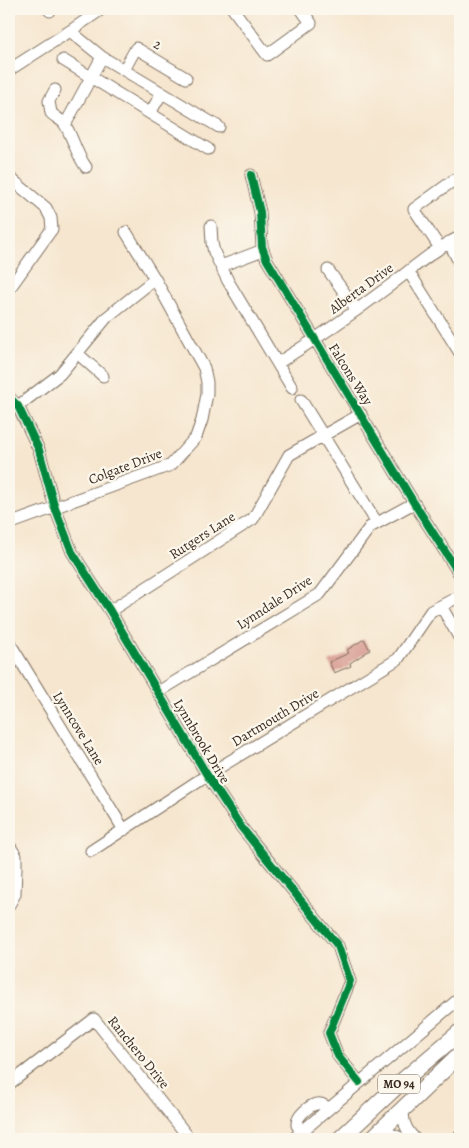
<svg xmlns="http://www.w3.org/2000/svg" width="469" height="1148" font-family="Alegreya,serif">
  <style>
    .building { fill: #d89b91 }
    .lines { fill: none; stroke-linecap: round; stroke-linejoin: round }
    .minor-casing { stroke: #7c6c5c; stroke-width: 13 }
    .highway-casing { stroke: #7c6c5c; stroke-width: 18 }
    .minor { stroke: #fff; stroke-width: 11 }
    .highway { stroke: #fff; stroke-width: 16 }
    .cycleway-casing { stroke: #fbf7ec; stroke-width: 11 }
    .cycleway { stroke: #00873e; stroke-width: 8 }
    .labels { text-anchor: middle; stroke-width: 4.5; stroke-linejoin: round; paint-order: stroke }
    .shield { fill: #fbf7ec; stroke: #75685c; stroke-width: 1 }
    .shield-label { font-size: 12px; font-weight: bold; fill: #3b2a1e }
    .street-label { font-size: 14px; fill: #3b2a1e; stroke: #fbf7ec }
  </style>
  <rect width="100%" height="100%" fill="#fbf7ec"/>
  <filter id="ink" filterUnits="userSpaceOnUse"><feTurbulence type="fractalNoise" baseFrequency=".02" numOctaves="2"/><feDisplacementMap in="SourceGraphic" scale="10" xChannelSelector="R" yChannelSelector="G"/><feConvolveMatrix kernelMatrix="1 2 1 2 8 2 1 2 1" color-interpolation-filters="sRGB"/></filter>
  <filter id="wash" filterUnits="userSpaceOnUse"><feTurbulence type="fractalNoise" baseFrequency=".0096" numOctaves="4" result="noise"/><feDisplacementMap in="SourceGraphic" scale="20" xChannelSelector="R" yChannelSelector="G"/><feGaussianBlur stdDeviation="1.12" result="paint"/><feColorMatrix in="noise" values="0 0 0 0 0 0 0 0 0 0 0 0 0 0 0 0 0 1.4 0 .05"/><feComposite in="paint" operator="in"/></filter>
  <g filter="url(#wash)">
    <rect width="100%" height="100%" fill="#f6e6cf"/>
    <g id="blocks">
      <path class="building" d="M364,639l6,11 -20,13 1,3 -17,7 -5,-11 20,-9 -2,-3z"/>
    </g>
  </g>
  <g filter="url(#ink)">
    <use href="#blocks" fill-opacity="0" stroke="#7c6c5c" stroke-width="1"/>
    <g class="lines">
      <g class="minor-casing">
        <path id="minor" d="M48,9l2,2
          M233,9l34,46 44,-32 -10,-14
          M70,31l32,26 117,70
          M63,60l145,89
          M9,70l61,-39 32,-22
          M124,70l12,-22 50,30
          M55,90l-6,11 2,12c4,4 9,6 13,10 9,14 12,31 22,44
          M150,113l12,-20
          M65,125l37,-68
          M251,175l9,37 2,35 5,13 147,243 46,72
          M9,177l37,31 5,10 1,11 -43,60
          M211,226l1,17 2,9 14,29 64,107
          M449,242l11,22
          M440,248l-26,-39 40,-29
          M221,266l42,-16
          M328,270l29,40
          M409,272l51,81
          M77,353l26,23
          M278,363c38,-24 74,-49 110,-76 23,-17 46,-38 72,-50
          M9,397l9,9 21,44 16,58 17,44 38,59 97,164 34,52 97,119 12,35 -21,52 9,23 21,26
          M301,400l76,123
          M18,406l42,-32 47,-57 48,-38
          M9,524l162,-59 25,-28 6,-17 5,-26v-12l-3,-14 -49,-89 -29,-47
          M441,606l19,33
          M110,611l143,-92 36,-64 72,-41
          M9,642l115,188
          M158,692l162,-98 50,-67 44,-24
          M9,845l7,11v13l-1,25 -6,11
          M91,851l116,-76 191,-116 33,-48 29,-15
          M9,1084l85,-65 96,120
          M403,1108c0,14 2,21 12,31
          M301,1132c-1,-2 -3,-5 -4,-7 -1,-9 13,-20 20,-21 5,-1 8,2 11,4
          M378,1133l16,2 9,4
          M293,1139l167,-141
          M457,1139l3,-4"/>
      </g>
      <g class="highway-casing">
        <path id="highway" d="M340,1139l60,-56 60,-51
          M372,1139l88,-85"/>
      </g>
      <use href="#minor" class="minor"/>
      <use href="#highway" class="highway"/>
      <g class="cycleway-casing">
        <path id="cycleway" d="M251,175l9,37 2,35 5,13 147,243 46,72
          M9,397l9,9 21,44 16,58 17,44 38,59 97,164 34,52 97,119 12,35 -21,52 9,23 21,26"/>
      </g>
      <use href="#cycleway" class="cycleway"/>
    </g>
  </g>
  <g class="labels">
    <rect class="shield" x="378" y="1074.5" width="42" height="19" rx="4"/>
    <g class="shield-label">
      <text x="399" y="1088">MO 94</text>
    </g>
    <g class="street-label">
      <text transform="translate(158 44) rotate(31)" y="5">2</text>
      <text transform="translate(361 288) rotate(-36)" y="5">Alberta Drive</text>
      <text transform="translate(351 374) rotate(58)" y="5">Falcons Way</text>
      <text transform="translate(125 466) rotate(-21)" y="5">Colgate Drive</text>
      <text transform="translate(202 535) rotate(-33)" y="5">Rutgers Lane</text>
      <text transform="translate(274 602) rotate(-33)" y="5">Lynndale Drive</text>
      <text transform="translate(275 717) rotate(-31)" y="5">Dartmouth Drive</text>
      <text transform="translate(79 728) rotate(58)" y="5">Lynncove Lane</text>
      <text transform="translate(202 741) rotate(59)" y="5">Lynnbrook Drive</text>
      <text transform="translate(139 1052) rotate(51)" y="5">Ranchero Drive</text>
    </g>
  </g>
  <rect width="469" height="1148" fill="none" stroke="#fbf7ec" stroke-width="30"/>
</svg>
